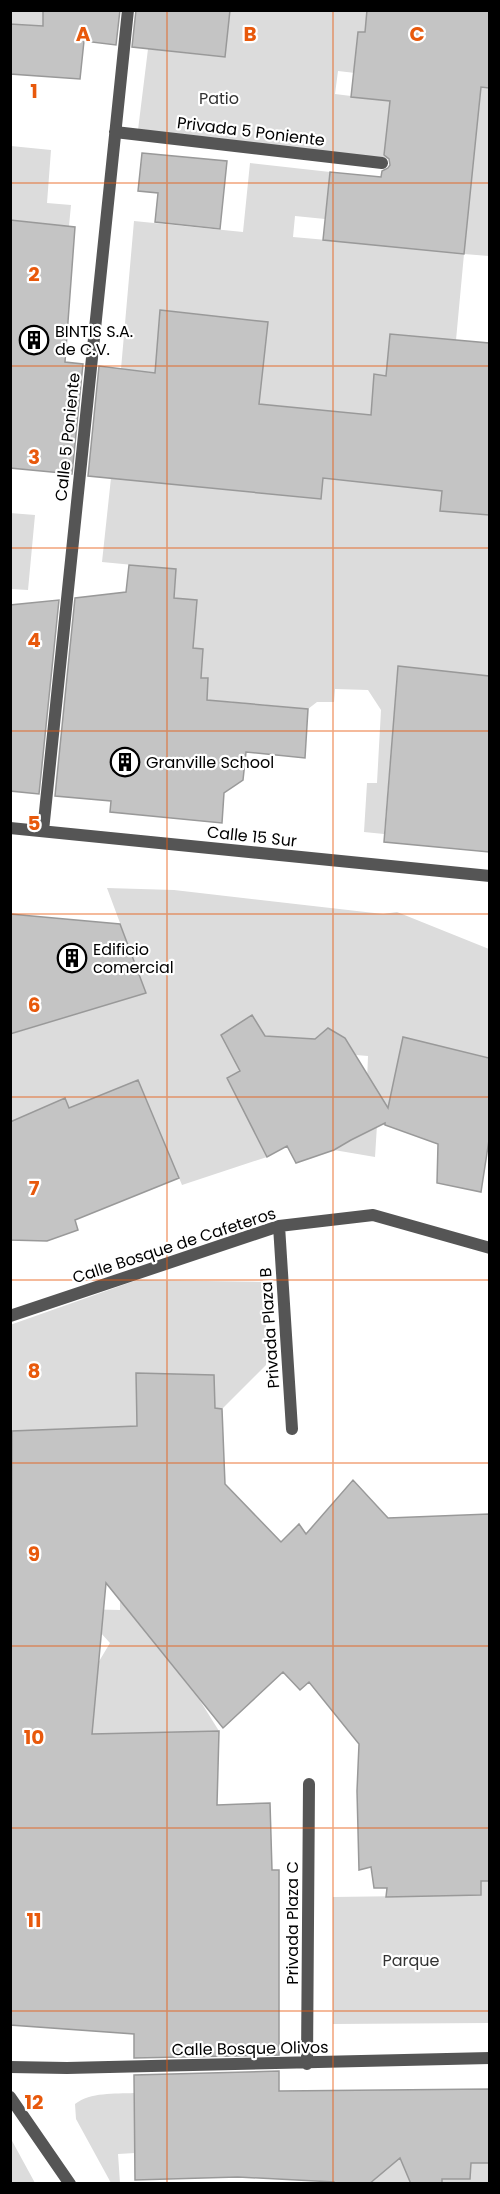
<svg xmlns="http://www.w3.org/2000/svg" width="500" height="2194" font-family="Poppins,sans-serif">
  <style>
    .green { fill: #dcdcdc }
    .building { fill: #c4c4c4; stroke: #999; stroke-width: 1.5 }
    .lines { fill: none; stroke-linecap: round; stroke-linejoin: round }
    .minor { stroke: #555; stroke-width: 12 }
    .grid { fill: none; stroke: #e8590c; stroke-width: 1.5; stroke-opacity: 0.55 }
    .labels { text-anchor: middle; stroke-width: 4.5; stroke-linejoin: round; paint-order: stroke }
    .park-label { font-size: 16px; fill: #333; stroke: #fff }
    .street-label { font-size: 16px; fill: #000; stroke: #fff }
    .poi-label { font-size: 16px; fill: #000; stroke: #fff; text-anchor: start }
    .grid-label { font-size: 20px; text-anchor: middle; font-weight: bold; fill: #e8590c; stroke: #fff; stroke-width: 4.5; stroke-linejoin: round; paint-order: stroke }
  </style>
  <rect width="100%" height="100%" fill="#fff"/>
  <path class="green" d="M10,11h67l-2,20 -64,-7z
    M230,11h137l-2,21h-7l-2,16 8,26 -26,-3 -3,23 56,7 4,59 -257,-30 10,-81 76,8z
    M481,87l8,1v168l-25,-2 -8,86 -66,-6 -4,42 -11,-1 13,110 46,5 15,-67 40,4v34l-27,-2 -3,33 -17,-1 -2,19 49,5v161l-91,-9 -14,167 -20,-2 3,-49h10l4,-73 -13,-20 -33,-1 -1,13h-17l-9,7 -84,-8 -2,12 -16,-2 2,-32 -7,-1 2,-29 -10,-1 4,-48 -23,-2 1,-29 -73,-7 9,-84 210,21 6,-63 -27,-28 -137,-14 74,-46 28,2 3,-28 -107,-12 -6,63 -34,-4 13,-148 109,11 7,-69 80,9 -5,47 -30,-3 -2,21 101,9 78,-77z
    M11,146l40,4 -4,53 24,2 -2,21 -57,-5 -1,14z
    M10,513l25,2 -7,75 -17,-1z
    M107,888l67,2 209,24 14,-2 92,37v109l-86,-21 -18,88h-8l-2,32 -41,-7 31,-18 3,-76 -12,-1c-10,-16 -13,-23 -33,-23l-9,8 -87,38 40,79 -85,28 -44,-105 -35,14 -33,19 -5,-15 -54,35v-99l135,-41z
    M137,1280l129,2v83l-44,44 -7,-1 -2,-33 -77,-2 7,140v116l56,70 20,32 -179,8 58,-76 12,-20 -31,-34 41,1v-61l-43,-121 -65,3 -1,13 -1,-119z
    M481,1881h8v142l-156,1v-127l148,-2z
    M134,2093l1,60 -17,1 2,29h-9l-35,-64 -1,-15c16,-12 39,-10 59,-11z
    M10,2139h1l24,44h-24z
    M400,2158l11,25 -42,1z
    M471,2163h18v20h-47v-4h27z"/>
  <path class="building" d="M43,10h77l-4,35 -32,-4 -4,38 -70,-5v-50l33,2z
    M136,10h94l-5,47 -93,-10z
    M367,10h122v78l-8,-1 -17,167 -141,-14 7,-68 51,5 1,-6 6,-3 2,-3 -1,-6 -5,-4 6,-54 -39,-4 7,-65h7z
    M142,153l85,8 -7,68 -65,-7 3,-29 -20,-2z
    M10,220l65,7 -10,135 18,2 -11,110 -62,-6z
    M160,310l108,12 -9,82 112,11 3,-41 12,2 4,-42 99,9v172l-49,-4 2,-20 -119,-13 -2,21 -233,-23 11,-110 56,7z
    M129,565l47,4 -2,29 23,2 -4,48 10,1 -2,29h7l-1,22 101,9 -3,49 -59,-6 -3,28 -19,13 -2,30 -112,-11 1,-11 -56,-5 20,-198 51,-6z
    M59,600l-20,194 -29,-3v-186z
    M398,666l91,10v176l-105,-10z
    M10,914l110,10 26,69 -136,41z
    M252,1015l13,21 50,3 13,-11 17,10 43,70 15,-71 86,21v82l-8,52 -44,-9 1,-39 -53,-19v-2l-34,17 -17,10 -38,13 -9,-17 -20,11 -40,-79 13,-7 -19,-36z
    M138,1080l41,98 -104,42 3,10 -31,11 -37,-1v-118l55,-24 4,10z
    M136,1373l78,2 1,33 7,1 3,75 56,58 18,-18 7,10 47,-54 35,38 101,-4v367h-8v14l-95,2 1,-9h-13l-3,-21 -12,3 -2,-79 2,-47 -50,-62 -9,8 -17,-18 -60,56 -117,-145 -14,151 127,-3 -2,74 53,-2 2,67h7v185l-145,3v-24l-124,-9 2,-594 125,-5z
    M279,2071v20l210,-2v74h-18l-1,16h-28v5h-31l-11,-26 -31,26h-33l-2,-2 -96,-5 -103,3 -1,-105z"/>
  <g class="lines">
    <path class="minor" d="M115,132l267,31
      M10,828l480,48
      M43,831l85,-821
      M279,1226l13,203
      M10,1316l269,-90 94,-11 117,33
      M307,2064l2,-280
      M10,2067l57,1 423,-10
      M10,2097l60,87"/>
  </g>
  <path class="grid" d="M167,10v2174M333,10v2174M10,183h480M10,366h480M10,548h480M10,731h480M10,914h480M10,1097h480M10,1280h480M10,1463h480M10,1646h480M10,1828h480M10,2011h480"/>
  <defs>
    <g id="building-ring" transform="scale(1.5)"><circle r="9.5" fill="#fff" stroke="#000" stroke-width="1.5"/><path d="M-4-6H4V6H1V3H-1V6H-4ZM-2.5-4.3h1.7v1.8h-1.7ZM.8-4.3h1.7v1.8H.8ZM-2.5-1h1.7V.8h-1.7ZM.8-1h1.7V.8H.8Z" fill="#000"/></g>
  </defs>
  <g fill-rule="evenodd">
    <use href="#building-ring" x="34" y="340"/>
    <use href="#building-ring" x="125" y="762"/>
    <use href="#building-ring" x="72" y="958"/>
  </g>
  <g class="labels">
    <g class="park-label">
      <text x="219" y="104">Patio</text>
      <text x="411" y="1966">Parque</text>
    </g>
    <g class="street-label">
      <text transform="translate(251 131) rotate(7)" y="6">Privada 5 Poniente</text>
      <text transform="translate(67 437) rotate(-84)" y="6">Calle 5 Poniente</text>
      <text transform="translate(252 836) rotate(6)" y="6">Calle 15 Sur</text>
      <text transform="translate(174 1245) rotate(-18)" y="6">Calle Bosque de Cafeteros</text>
      <text transform="translate(269 1328) rotate(-94)" y="6">Privada Plaza B</text>
      <text transform="translate(292 1923) rotate(-90)" y="6">Privada Plaza C</text>
      <text transform="translate(250 2048) rotate(-1)" y="6">Calle Bosque Olivos</text>
    </g>
    <g class="poi-label">
      <text x="55" y="337">BINTIS S.A.<tspan x="55" dy="18">de C.V.</tspan></text>
      <text x="146" y="768">Granville School</text>
      <text x="93" y="955">Edificio<tspan x="93" dy="18">comercial</tspan></text>
    </g>
  </g>
  <g class="grid-label">
    <text x="83" y="41">A</text>
    <text x="250" y="41">B</text>
    <text x="417" y="41">C</text>
    <text x="34" y="98">1</text>
    <text x="34" y="281">2</text>
    <text x="34" y="464">3</text>
    <text x="34" y="647">4</text>
    <text x="34" y="830">5</text>
    <text x="34" y="1012">6</text>
    <text x="34" y="1195">7</text>
    <text x="34" y="1378">8</text>
    <text x="34" y="1561">9</text>
    <text x="34" y="1744">10</text>
    <text x="34" y="1927">11</text>
    <text x="34" y="2109">12</text>
  </g>
  <rect width="500" height="2194" fill="none" stroke="#000000" stroke-width="24"/>
</svg>
